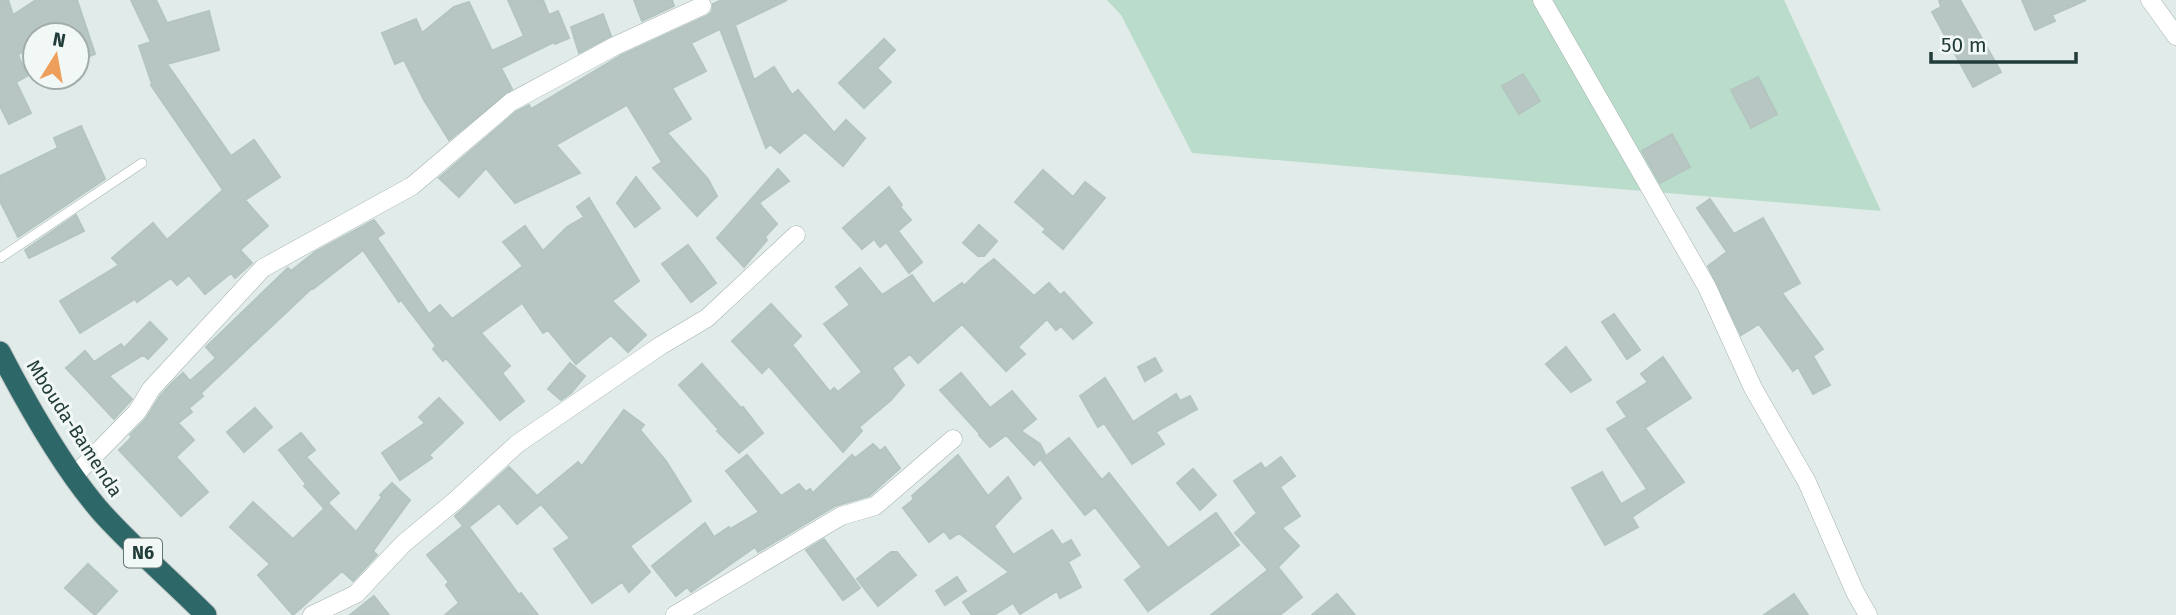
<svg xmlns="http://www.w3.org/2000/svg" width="2176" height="615" font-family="'Fira Sans',sans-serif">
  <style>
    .green { fill: #badccb }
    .building { fill: #b7c6c3; stroke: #b4c5c1; stroke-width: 2 }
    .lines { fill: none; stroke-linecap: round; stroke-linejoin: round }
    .lane-casing { stroke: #a4b3b1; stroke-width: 10 }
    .street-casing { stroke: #a4b3b1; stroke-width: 19 }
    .highway-casing { stroke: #c1c8c8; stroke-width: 23 }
    .lane { stroke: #fff; stroke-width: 9 }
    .street { stroke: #fff; stroke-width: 18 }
    .highway { stroke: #2e6767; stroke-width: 21 }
    .labels { text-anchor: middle; stroke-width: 6; stroke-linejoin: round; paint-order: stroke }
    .shield { fill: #f2f8f6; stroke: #607472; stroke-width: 2 }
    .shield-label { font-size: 18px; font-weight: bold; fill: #223c3a }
    .street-label { font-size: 19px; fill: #223c3a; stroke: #f2f8f6 }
  </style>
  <rect width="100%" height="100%" fill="#e1ebe9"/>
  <path class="green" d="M1107,0h677l97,211 -689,-58 -71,-138z"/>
  <path class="building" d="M0,0h8l5,15 23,-15h41l18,54 -18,7v-26h-42v8l-17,12 9,21 -11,6 15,31 -22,11 -9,-18z
    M131,0h25l11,23 42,-12 10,39 -52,14 64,92 23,-16 26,37 -35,23 23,26 -28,24 12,13 -17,15 -4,-5 -26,21 -16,-19 -12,10 -6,-7 -34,24 -2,-3 -55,34 -20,-32 59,-36 -7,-7 41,-35 14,17 56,-50 -72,-105 1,-1 -13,-38 12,-4z
    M508,0h35l6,15 9,-4 11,27 -14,6 -1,-2 -53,26 11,21 -63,51 -25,-40 -20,-40 -9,4 -13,-31 34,-14 6,14 32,-26 15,-5 23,49 32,-15z
    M634,0h38l2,6 -32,15z
    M722,0h65l-52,25 19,55 20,-13 18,28 6,-5 36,43 12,-13 19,18 -22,28 -38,-34 -25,21 -10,-9 -4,4 -46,-119 -29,14 15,28 -34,17 19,31 -24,14 41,46 9,17 -20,20 -44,-48 9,-6 -35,-57 -71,40 24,28 -65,30 -29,-35 -27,29 -20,-19 78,-67 12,-6 2,4 89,-53 87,-40 5,-4 1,-8z
    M1939,0h21l41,72 -28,15 -41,-75 9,-5z
    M2022,0h64l-34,15 3,6 -20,9z
    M603,14l8,22 -32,17 -8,-26z
    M884,39l11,11 -18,18 14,14 -27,26 -25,-25z
    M1523,74l17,27 -21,13 -17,-28z
    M1758,77l19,37 -26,14 -20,-38z
    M81,126l24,53 -87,58 -18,-36v-25l58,-28 -4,-10z
    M1672,134l18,33 -30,16 -18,-32z
    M778,169l11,12 -30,22 18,21 -12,13 2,3 -23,27 -27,-29z
    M1043,170l30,27 12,-15 20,16 -42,51 -20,-17 3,-3 -31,-27z
    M636,177l24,31 -25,19 -18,-24z
    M889,187l13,18 -2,2 11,13 -13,11 24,31 -13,11 -23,-31 -6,5 -6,-8 -12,10 -19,-21z
    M589,198l50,83 -27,20 34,34 -18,17 -17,-17 -35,29 -28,-34 -5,3 -21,-30 -41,30 29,33 -8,7 22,28 -24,19 -54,-62 -3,3 -10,-12 3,-3 -35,-46 -2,2 -36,-52 -50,39 -1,-1 -111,105 2,3 -14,12 3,4 -14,11 16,17 -18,17 32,35 -27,24 -62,-66 13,-13 -2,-2 15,-15 15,-24 13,-14 10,-9 7,8 26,-23 -10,-11 82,-79 3,3 24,-19 59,-32 10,13 -7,5 52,76 11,-9 12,14 71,-53 -20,-24 22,-16 18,25 24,-24 17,-10 -7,-10z
    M1710,199l24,35 29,-16 37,65 -18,10 41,56 -10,7 17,29 -17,9 -15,-27 -5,4 -34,-47 -18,11 -33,-69 19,-14 -30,-44z
    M76,215l8,16 -55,27 -4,-8z
    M979,225l18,16 -13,15h-6l-15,-13z
    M688,245l28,38 -25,19 -29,-38z
    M994,259l40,37 15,-13 11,12 4,-3 28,31 -19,16 -12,-13 -5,4 -9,-11 -29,28 7,7 -19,17 -44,-47 -44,39 -8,-9 -18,14 12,17 -13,15 -32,27 3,4 -19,21 -74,-86 -7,7 -30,-32 39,-37 30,32 -9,9 38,47 4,-4 4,4 24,-20 -38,-48 26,-19 -14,-18 24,-19 22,27 30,-20 21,29 29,-21 2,3 17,-17z
    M1614,314l26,36 -13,9 -25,-37z
    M150,322l17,17 -19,20 -5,-4 -34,21 23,23 -18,20 -48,-51 19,-17 9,11 27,-18 3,4z
    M1566,347l25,33 -20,12 -25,-28z
    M1663,357l28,41 -46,30 39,54 -52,35 6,10 -33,18 -33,-57 30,-16 19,32 26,-15 -40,-60 20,-12 -10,-15 31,-20 -7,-8z
    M1155,358l7,13 -17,10 -7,-14z
    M570,363l15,13 -14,17 -10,7 -13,-11z
    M702,364l39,44 2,-1 20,26 -24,20 -22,-22 2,-1 -40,-45z
    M961,373l29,35 22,-17 24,28 -15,12 19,13 5,10 -11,11 -28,-30 -16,12 -11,-12 1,-1 -40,-44z
    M1105,378l28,44 43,-28 4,7 10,-5 7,13 -41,23 8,12 -32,20 -28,-41 -6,4 -18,-31z
    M439,398l24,25 -34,32 3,3 -32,22 -18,-27 43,-30 -6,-6z
    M255,408l17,19 -28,25 -17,-20z
    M624,410l20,15 -4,5 26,31 25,40 -61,45 20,26 -21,20 -7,-10 -30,21 -38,-54 16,-11 -29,-34 -24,20 -18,-21 -30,24 50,68 2,-2 17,22h-93l14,-12 -13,-18 3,-3 -22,-27 36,-29 -8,-10 54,-49 28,29 41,-34 4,4z
    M301,433l14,17 -9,7 33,36 -16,14 -19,-21 2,-2 -27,-34z
    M1069,438l33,42 7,-7 59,75 48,-35 23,32 -91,66 -23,-31 17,-13 -47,-60 -10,8 -44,-55z
    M873,444l7,7 5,-4 15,21 -31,28 -34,10 -77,46 -3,-5 -64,45 -4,-5 -11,9 -24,-30 53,-43 9,14 15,-10 1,2 29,-17 -33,-41 21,-16 34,41 18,-12 7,8 4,-3 3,4 39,-38 3,3z
    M958,455l30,41 20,-19 13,21 -27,28 19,29 39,-25 10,15 9,-5 9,15 -12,7 13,25 -21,11 -3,-7 -37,23 -7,-11 -19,12h-22l-9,-13 46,-30 -50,-39 -9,6 -6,-8 -15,11 -26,-34 11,-9 -2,-3z
    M1281,457l14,19 -15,11 20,29 -18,12 17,18 -21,21 24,30 -22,18h-69l57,-45 -33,-37 22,-20 -23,-32 27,-18 4,6z
    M1193,469l23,26 -16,15 -23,-27z
    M392,483l18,17 -37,51 4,4 -24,26 -11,-10 -49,44 -35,-40 12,-11 -40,-37 23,-25 40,37 36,-35 27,28 26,-35 -2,-2z
    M824,539l36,49 -17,12 -37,-50z
    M891,552h6l19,23 -38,31 -21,-27z
    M88,564l29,27 -22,24 -30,-27z
    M957,577l9,14 -21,14 -9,-14z
    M1337,594l18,21h-43z
    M1794,594l14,21h-44z
    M374,596l15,19h-39z"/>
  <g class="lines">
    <g class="lane-casing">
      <path id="lane" d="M0,258l142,-95"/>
    </g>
    <g class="street-casing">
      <path id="street" d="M1542,0l165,287 46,101 54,94 48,110 13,23
        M2150,0l26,36
        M75,475l62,-63 14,-23 112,-121 149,-82 99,-84 104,-56 87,-40
        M312,615l44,-21 48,-51 51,-42 62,-57 143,-98 47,-28 89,-83
        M675,615l166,-99 34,-10 78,-67"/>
    </g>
    <g class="highway-casing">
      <path id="highway" d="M0,352c27,52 64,118 103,162 32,35 69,67 103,101"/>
    </g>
    <use href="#lane" class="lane"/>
    <use href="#street" class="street"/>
    <use href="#highway" class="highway"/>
  </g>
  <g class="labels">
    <rect class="shield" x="124" y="538.5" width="38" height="29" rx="5"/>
    <g class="shield-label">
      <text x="143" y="559">N6</text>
    </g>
    <g class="street-label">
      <text transform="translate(75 428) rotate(57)" y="7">Mbouda-Bamenda</text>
    </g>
  </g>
  <g transform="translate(56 56) rotate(11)"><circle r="33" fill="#f2f8f6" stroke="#9fadab" stroke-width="2"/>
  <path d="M0-5L12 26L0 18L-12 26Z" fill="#ef9f5c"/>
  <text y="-10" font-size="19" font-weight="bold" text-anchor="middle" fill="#223c3a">N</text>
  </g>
  <path d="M1931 52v10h145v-10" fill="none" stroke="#223c3a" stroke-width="3.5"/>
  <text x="1941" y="52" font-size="21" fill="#223c3a" stroke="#f2f8f6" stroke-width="5" paint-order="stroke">50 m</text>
</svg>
